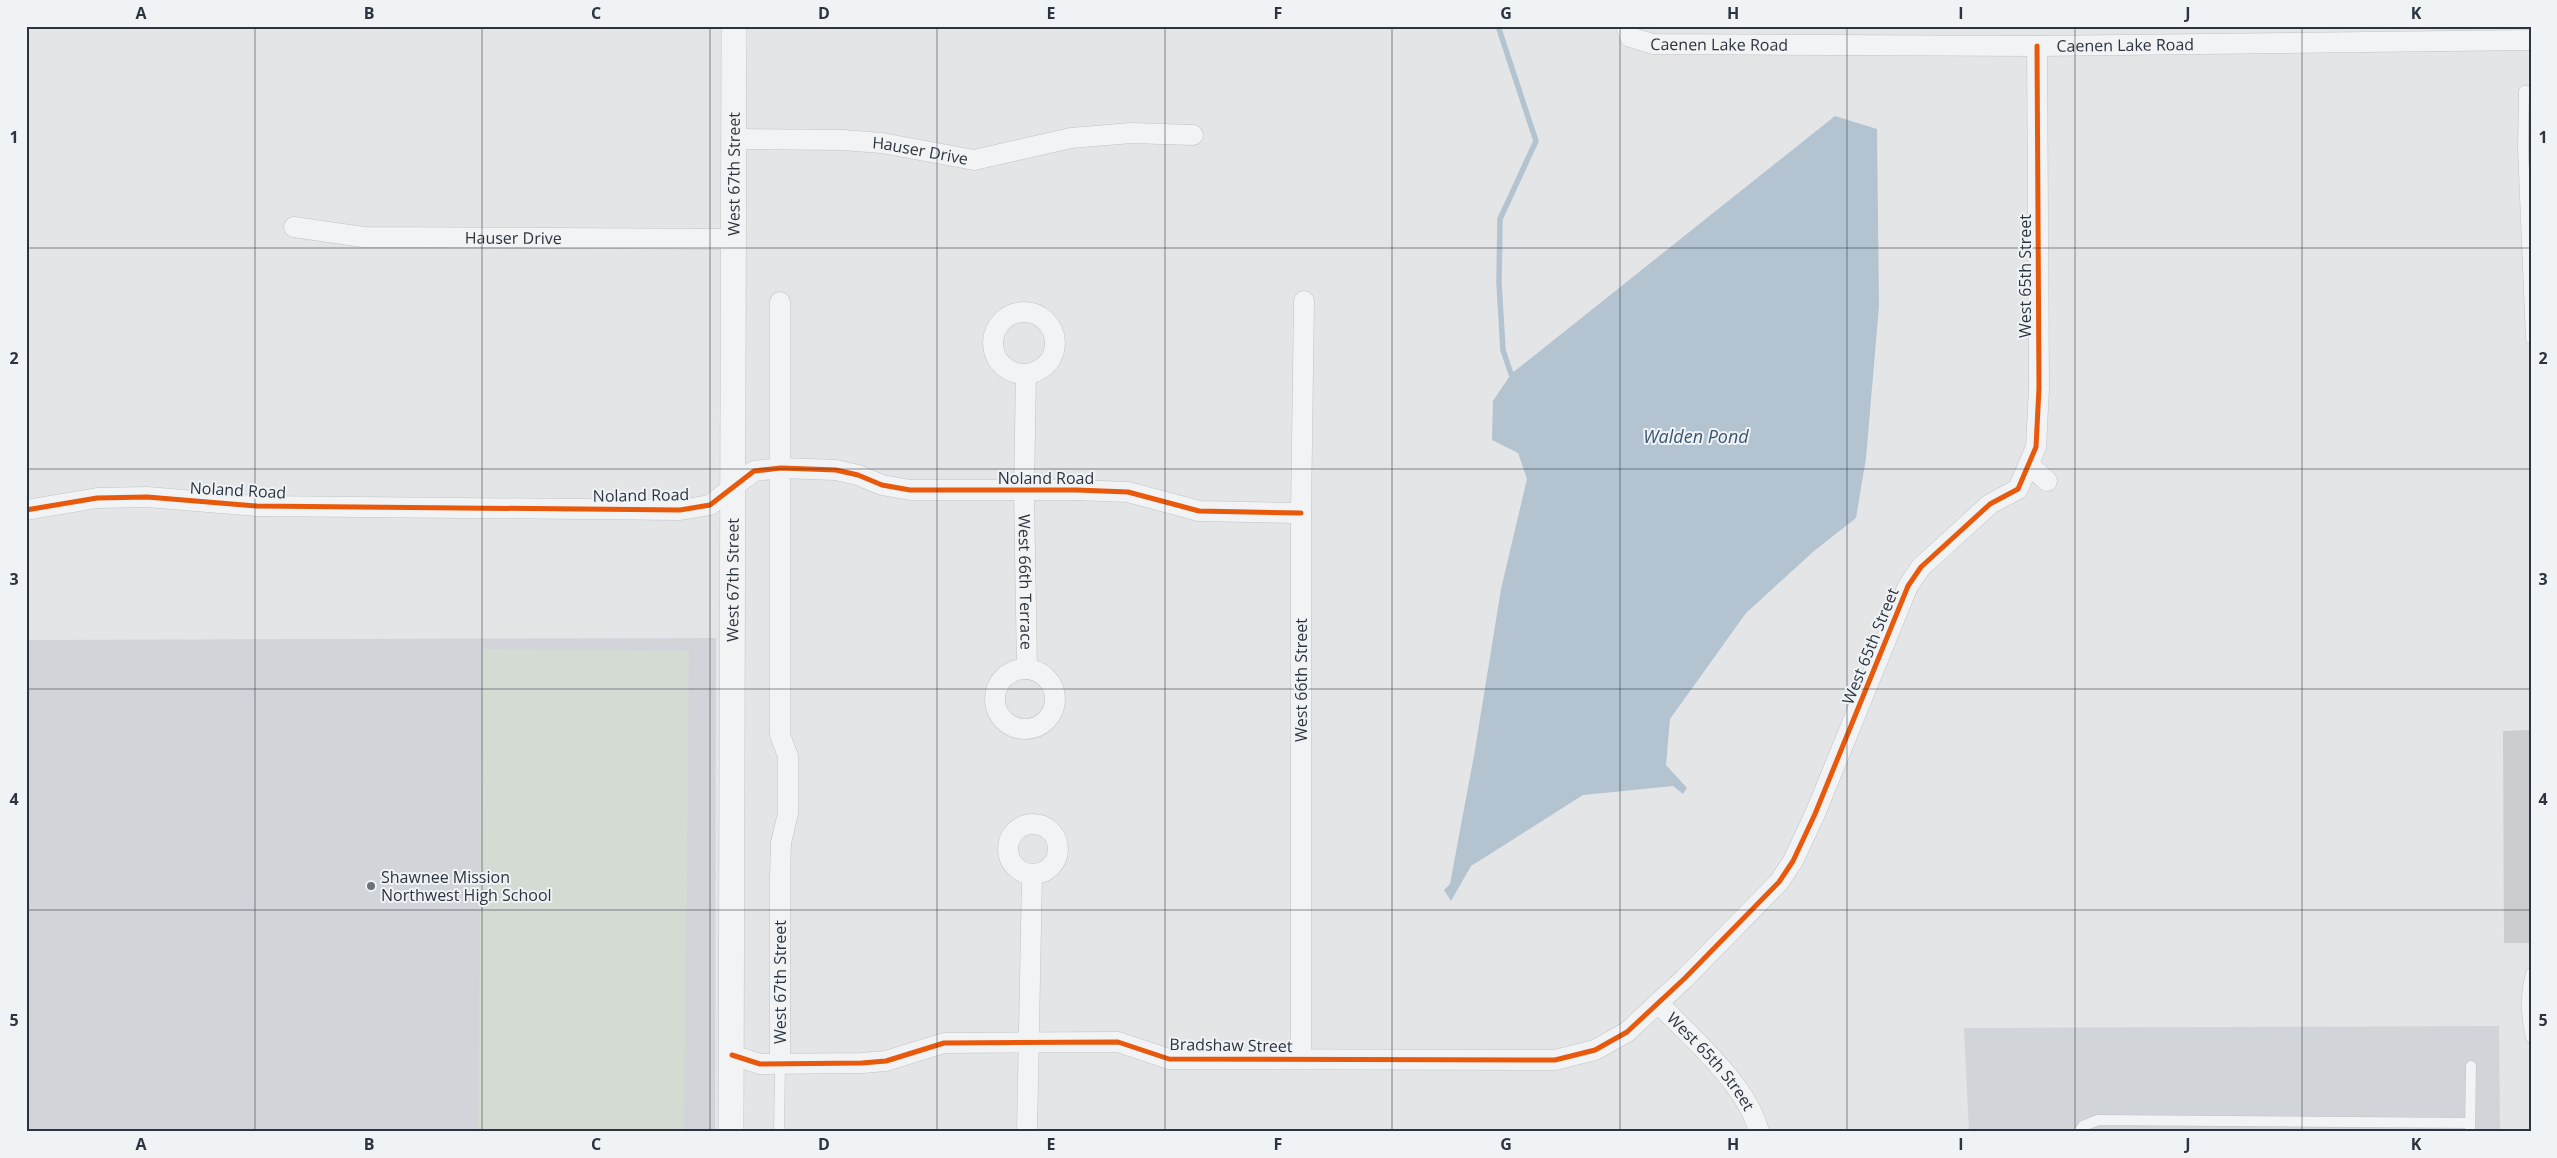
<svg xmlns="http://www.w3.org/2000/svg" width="2557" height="1158" font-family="'Open Sans',sans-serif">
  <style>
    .built { fill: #d1d5da }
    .green { fill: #d4dbd3 }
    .water { fill: #b3c3d0 }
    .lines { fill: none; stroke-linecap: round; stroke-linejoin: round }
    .stream { stroke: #b3c3d0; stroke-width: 5.5 }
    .building { fill: #cbcdcf }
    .service-casing { stroke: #c1c3c5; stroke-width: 11 }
    .minor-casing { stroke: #c1c3c5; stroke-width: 21 }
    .tertiary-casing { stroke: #c1c3c5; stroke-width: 26 }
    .service { stroke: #f1f3f4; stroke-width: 10 }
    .minor { stroke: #f1f3f4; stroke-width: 20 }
    .tertiary { stroke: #f1f3f4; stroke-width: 25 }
    .cycleway-casing { stroke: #f0f3f6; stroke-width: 8 }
    .cycleway { stroke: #e8590c; stroke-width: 5 }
    .grid { fill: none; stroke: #2b343f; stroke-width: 1; stroke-opacity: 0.55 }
    .poi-dot { fill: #6b727a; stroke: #f0f3f6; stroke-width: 2 }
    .labels { text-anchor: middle; stroke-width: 4; stroke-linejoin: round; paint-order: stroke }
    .street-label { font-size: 16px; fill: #2b343f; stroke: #f0f3f6 }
    .poi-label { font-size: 16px; fill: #2b343f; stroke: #f0f3f6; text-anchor: start }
    .water-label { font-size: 18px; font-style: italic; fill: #385570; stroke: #f0f3f6 }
    .neatline { fill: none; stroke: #2b343f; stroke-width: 2 }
    .grid-label { font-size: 16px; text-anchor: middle; font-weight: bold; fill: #2b343f }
  </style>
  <rect width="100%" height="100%" fill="#e3e5e7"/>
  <path class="built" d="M716,638l-1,494h-689v-492z
    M2499,1026l1,106h-531l-5,-104z"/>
  <path class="green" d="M482,649l207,2 -5,481h-206z"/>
  <path class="water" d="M1835,116l42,13 2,177 -13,152 -10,60 -42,33 -68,62 -76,106 -4,46 21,23 -4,6 -10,-8 -90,9 -112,71 -20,35 -7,-11 6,-6 25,-134 26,-161 26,-110 -9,-26 -26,-13 1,-39 18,-27z"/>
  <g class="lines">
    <path class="stream" d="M1498,26l38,115 -36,78 -1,64 4,67 8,24"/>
  </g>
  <path class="building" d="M2530,730l1,213h-27l-1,-212z"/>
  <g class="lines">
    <g class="service-casing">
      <path id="service" d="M2531,91h-7l-1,57 8,191
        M2531,973c-6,21 -5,43 0,65
        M779,1132l1,-68
        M2079,1132l4,-6 15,-6 372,3
        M2470,1132l1,-66"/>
    </g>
    <g class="minor-casing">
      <g id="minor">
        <path id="s1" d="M1626,26l4,11 23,7 384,2 494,-6"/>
        <path id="s2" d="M735,139l108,1 39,3 92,17 97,-22 60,-5 62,2"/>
        <path id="s3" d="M294,227l69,10 371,2"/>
        <circle cx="1024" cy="343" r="31"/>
        <path id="s4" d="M1026,374l-2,117 3,178"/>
        <path d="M2029,465l18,16"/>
        <path d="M26,510l71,-12 50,-1 110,9 423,4 30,-5 44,-34 27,-3 55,2 22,5 24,10 28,5h167l51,2 71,19 102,2"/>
        <circle cx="1025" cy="699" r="30"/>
        <circle cx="1033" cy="849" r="25"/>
        <path id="s5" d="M1658,1003c33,34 90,83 101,129"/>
        <path d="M732,1055l28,9 102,-1 24,-2 58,-18 174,-1 51,17 386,1 40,-10 32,-18 58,-54 94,-96 14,-21 22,-47 93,-228 13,-19 69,-63 28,-15 18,-42 3,-59 -2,-342"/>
        <path d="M1301,1059v-546l3,-212"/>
        <path d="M780,1064v-188l1,-33 7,-30v-57l-8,-21v-433"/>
        <path d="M1027,1132l5,-257"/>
      </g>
    </g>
    <g class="tertiary-casing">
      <g id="tertiary">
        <path id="s6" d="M731,1132l3,-1106"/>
      </g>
    </g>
    <use href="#service" class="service"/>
    <use href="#minor" class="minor"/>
    <use href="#tertiary" class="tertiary"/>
    <g class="cycleway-casing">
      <path id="cycleway" d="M26,510l71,-12 50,-1 110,9 423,4 30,-5 44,-34 27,-3 55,2 22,5 24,10 28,5h167l51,2 71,19 102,2
        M732,1055l28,9 102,-1 24,-2 58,-18 174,-1 51,17 386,1 40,-10 32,-18 58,-54 94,-96 14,-21 22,-47 93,-228 13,-19 69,-63 28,-15 18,-42 3,-59 -2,-342"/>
    </g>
    <use href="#cycleway" class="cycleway"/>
  </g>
  <path class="grid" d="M255,26v1106M482,26v1106M710,26v1106M937,26v1106M1165,26v1106M1392,26v1106M1620,26v1106M1847,26v1106M2075,26v1106M2302,26v1106M26,248h2505M26,469h2505M26,689h2505M26,910h2505"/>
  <circle class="poi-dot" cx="371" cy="886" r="5"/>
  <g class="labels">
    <g class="street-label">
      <text dy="6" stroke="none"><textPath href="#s1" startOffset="102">Caenen Lake Road</textPath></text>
      <text dy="6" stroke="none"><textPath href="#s1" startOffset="508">Caenen Lake Road</textPath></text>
      <text dy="6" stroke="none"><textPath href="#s2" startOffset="186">Hauser Drive</textPath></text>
      <text dy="6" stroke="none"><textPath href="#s6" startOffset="958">West 67th Street</textPath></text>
      <text dy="6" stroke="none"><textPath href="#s3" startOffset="220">Hauser Drive</textPath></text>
      <text transform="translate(2025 276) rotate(-90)" y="6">West 65th Street</text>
      <text x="1046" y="484">Noland Road</text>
      <text transform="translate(238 490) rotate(3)" y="6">Noland Road</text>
      <text transform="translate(641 495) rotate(-1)" y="6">Noland Road</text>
      <text dy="6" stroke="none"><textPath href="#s6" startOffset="552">West 67th Street</textPath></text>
      <text dy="6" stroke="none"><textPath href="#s4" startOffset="208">West 66th Terrace</textPath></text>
      <text transform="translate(1870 646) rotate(-68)" y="6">West 65th Street</text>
      <text transform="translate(1301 680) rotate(-90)" y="6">West 66th Street</text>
      <text transform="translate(780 982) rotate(-90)" y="6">West 67th Street</text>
      <text transform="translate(1231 1045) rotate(1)" y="6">Bradshaw Street</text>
      <text dy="6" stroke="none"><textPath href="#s5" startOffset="79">West 65th Street</textPath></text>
    </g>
    <g class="poi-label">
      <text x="381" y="883">Shawnee Mission<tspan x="381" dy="18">Northwest High School</tspan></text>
    </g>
    <g class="water-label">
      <text x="1696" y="443">Walden Pond</text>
    </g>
  </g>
  <rect width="2557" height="1158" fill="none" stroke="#f0f3f6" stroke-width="55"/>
  <rect x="28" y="28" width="2502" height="1102" class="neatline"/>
  <g class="grid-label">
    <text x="141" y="19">A</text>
    <text x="369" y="19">B</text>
    <text x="596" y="19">C</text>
    <text x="824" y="19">D</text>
    <text x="1051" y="19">E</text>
    <text x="1278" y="19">F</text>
    <text x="1506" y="19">G</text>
    <text x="1733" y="19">H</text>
    <text x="1961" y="19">I</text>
    <text x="2188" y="19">J</text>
    <text x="2416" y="19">K</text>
    <text x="14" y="143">1</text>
    <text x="2543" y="143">1</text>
    <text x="14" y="364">2</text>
    <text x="2543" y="364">2</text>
    <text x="14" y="585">3</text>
    <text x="2543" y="585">3</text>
    <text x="14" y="805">4</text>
    <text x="2543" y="805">4</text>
    <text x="14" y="1026">5</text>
    <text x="2543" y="1026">5</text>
    <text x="141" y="1150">A</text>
    <text x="369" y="1150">B</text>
    <text x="596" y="1150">C</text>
    <text x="824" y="1150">D</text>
    <text x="1051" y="1150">E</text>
    <text x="1278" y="1150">F</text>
    <text x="1506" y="1150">G</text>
    <text x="1733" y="1150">H</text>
    <text x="1961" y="1150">I</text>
    <text x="2188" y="1150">J</text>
    <text x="2416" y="1150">K</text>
  </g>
</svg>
